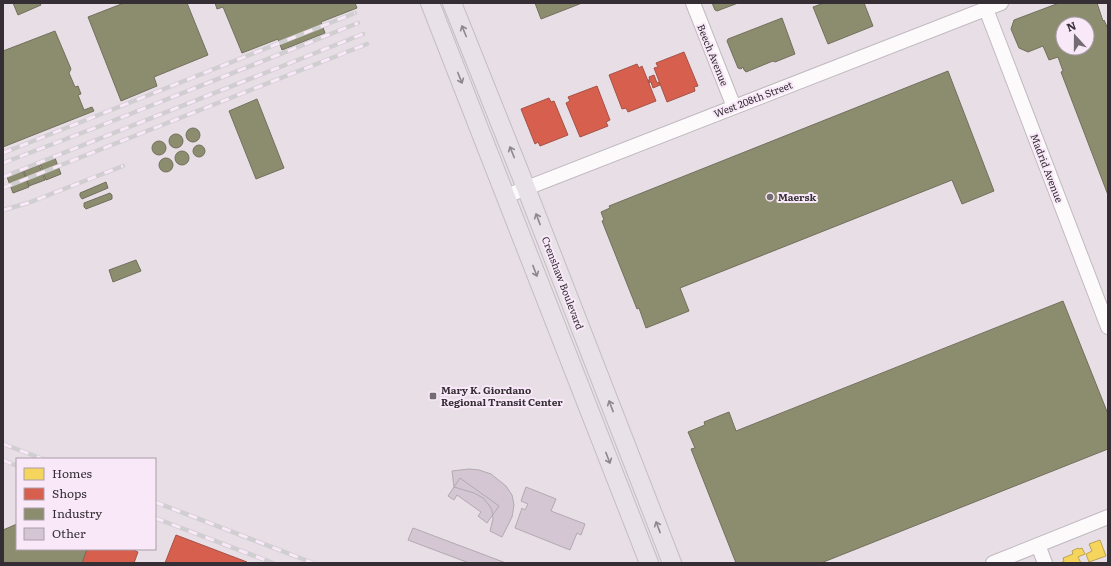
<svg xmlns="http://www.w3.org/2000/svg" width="1111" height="566" font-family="Literata,serif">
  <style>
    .homes { fill: #f6d55c; stroke: #bca350 }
    .shops { fill: #d6604d; stroke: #a65146 }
    .industry { fill: #8c8c6e; stroke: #72705d; fill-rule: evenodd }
    .building { fill: #d5c6d4; stroke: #b1aab0 }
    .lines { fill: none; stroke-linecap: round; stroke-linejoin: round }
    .minor-casing { stroke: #c1bac0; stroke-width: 16 }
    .major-casing { stroke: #c3bec2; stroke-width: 20 }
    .minor { stroke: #fcfafb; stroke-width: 14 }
    .major { stroke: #e8e2e8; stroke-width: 18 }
    .rail-casing { stroke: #d1ced1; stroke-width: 4.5 }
    .rail { stroke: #f8e8f8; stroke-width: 3; stroke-dasharray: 9; stroke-linecap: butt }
    .oneway { stroke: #8e888e }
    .poi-dot { fill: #746c73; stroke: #f8e8f8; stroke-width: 1.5 }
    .labels { text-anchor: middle; stroke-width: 4; stroke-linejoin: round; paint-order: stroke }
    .street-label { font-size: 10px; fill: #352f35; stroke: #f8e8f8 }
    .poi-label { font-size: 10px; font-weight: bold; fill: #352f35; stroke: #f8e8f8; text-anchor: start }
  </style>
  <rect width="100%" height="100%" fill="#e8dee6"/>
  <path class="homes" d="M1100,540l6,16 -17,6 -3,-8 6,-3 -3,-7z
    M1078,548l1,1 3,-1 3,6 -7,3 3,6h-19v-1l2,-1 -1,-3 10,-4 -1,-3z"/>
  <path class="shops" d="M684,52l14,34 -4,1 1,4 -28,11 -13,-34 4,-1 -2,-4z
    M637,64l2,4 3,-2 14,35 -28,11 -2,-4 -4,1 -13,-34z
    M654,75l3,8 2,-1 1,3 -7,3 -2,-6 -2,1 -1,-3h2l-1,-3z
    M597,86l13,34 -4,2 2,4 -28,11 -14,-34 4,-2 -2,-4z
    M549,98l2,4 3,-1 14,34 -28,11 -2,-4 -3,2 -14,-35z
    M176,535l71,27 -1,1h-81z
    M87,549h45l6,3 -4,11h-52z"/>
  <path class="industry" d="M13,3h27l1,2 -23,10z
    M124,3h63l21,52 -54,22 3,9 -36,15 -33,-84z
    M215,3h140l2,5 -36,14 4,11 -43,17 -4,-11 -36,14 -19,-46 -6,2z
    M535,3h47l-41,16z
    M712,3h26l-21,8 -2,-1z
    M824,3h40l9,23 -45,18 -15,-37z
    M1059,3h38l6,18 1,-1 4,9v166l-47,-123 2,-1 -5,-14 -9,3 -6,-14 -15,6 -9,-4 -8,-19 3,-9zM1063,24h24v24h-24z
    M782,18l13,36 -20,8 -2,-1 -27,11 -2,-2 -1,-3 -2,2 -3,-1 -11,-27 1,-2z
    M55,31l16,38 -2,4 6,14 3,-1 3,8 -3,1 6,15 8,-3 2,4 -91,36v-96z
    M948,71l46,120 -32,13 -10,-24 -272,108 9,23 -43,17 -7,-20 -2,1 -35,-88 2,-1 -3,-8 9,-4 -1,-2z
    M257,99l27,69 -28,11 -27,-68z
    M186 135a7 7 0 1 1 14 0a7 7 0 1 1-14 0Z
    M169 141a7 7 0 1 1 14 0a7 7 0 1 1-14 0Z
    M152 148a7 7 0 1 1 14 0a7 7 0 1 1-14 0Z
    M193 151a6 6 0 1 1 12 0a6 6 0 1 1-12 0Z
    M175 158a7 7 0 1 1 14 0a7 7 0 1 1-14 0Z
    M55,158l6,16 -15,6 -6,-16z
    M159 165a7 7 0 1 1 14 0a7 7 0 1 1-14 0Z
    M39,165l6,15 -16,6 -5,-15z
    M23,171l6,16 -16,6 -6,-16z
    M106,182l2,6 -26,11 -2,-3v-3z
    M110,193l2,2v4l-26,10 -2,-2v-4z
    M136,260l5,11 -28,11 -4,-12z
    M1063,301l45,113v35l-287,114h-85l-45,-114 4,-1 -7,-16 17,-7 -1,-3 25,-10 7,19z
    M17,524v25h70l-5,14h-79v-33z"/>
  <path class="building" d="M469,469l10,1 12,4 15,12 6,9 2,10 -2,12 -10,20 -12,-6 3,-12 -1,-9 -3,-5 -6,-7 -9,-5 -20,-6 -2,-16z
    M460,478l39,28 -12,17 -9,-7 3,-4 -24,-17 -3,5 -6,-4z
    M526,487l30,12 -5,12 34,13 -4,11 -4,-2 -7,17 -55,-22 7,-20 3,2 3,-6 -7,-3z
    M413,528l93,35h-37l-61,-23z"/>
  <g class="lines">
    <g class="minor-casing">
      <path id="minor" d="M693,3l41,104
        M986,9l122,318
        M506,196l495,-193
        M1038,545l7,18
        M993,563l115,-46"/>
    </g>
    <g class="major-casing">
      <path id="major" d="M430,3l219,560
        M452,3l74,185 146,375"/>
    </g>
    <use href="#minor" class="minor"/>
    <use href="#major" class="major"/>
    <g class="rail-casing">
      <path id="rail" d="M3,153l352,-140
        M3,163l97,-37 258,-103
        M3,177l360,-143
        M3,188l364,-144
        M3,210l25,-7 95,-37
        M3,444l40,15
        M3,460l14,6
        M155,502l158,61
        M155,518l118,45"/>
    </g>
    <use href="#rail" class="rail"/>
  </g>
  <defs><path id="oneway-shaft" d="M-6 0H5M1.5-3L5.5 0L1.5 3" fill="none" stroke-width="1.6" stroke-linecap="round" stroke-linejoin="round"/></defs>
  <g class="oneway">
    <use href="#oneway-shaft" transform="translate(464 31) rotate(-112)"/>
    <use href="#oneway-shaft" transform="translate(460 78) rotate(68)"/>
    <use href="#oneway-shaft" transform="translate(512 152) rotate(-112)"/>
    <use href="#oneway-shaft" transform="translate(538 219) rotate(-111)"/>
    <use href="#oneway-shaft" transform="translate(535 271) rotate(69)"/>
    <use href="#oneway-shaft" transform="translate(611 406) rotate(-111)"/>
    <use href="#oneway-shaft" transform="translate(608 458) rotate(69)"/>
    <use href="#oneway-shaft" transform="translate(658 527) rotate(-111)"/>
  </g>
  <g class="poi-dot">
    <circle cx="770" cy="197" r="4"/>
    <rect x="429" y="392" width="8" height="8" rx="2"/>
  </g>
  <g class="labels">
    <g class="street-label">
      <text transform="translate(713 55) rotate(68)" y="4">Beech Avenue</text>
      <text transform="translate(753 99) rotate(-21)" y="4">West 208th Street</text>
      <text transform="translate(1047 168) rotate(69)" y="4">Madrid Avenue</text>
      <text transform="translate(563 283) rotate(69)" y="4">Crenshaw Boulevard</text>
    </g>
    <g class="poi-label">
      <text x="778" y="201">Maersk</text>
      <text x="441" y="394">Mary K. Giordano<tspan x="441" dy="12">Regional Transit Center</tspan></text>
    </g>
  </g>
  <rect width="1111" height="566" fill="none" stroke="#352f35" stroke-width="8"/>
  <rect x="16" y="458" width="140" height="92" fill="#f8e8f8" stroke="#aa9eaa"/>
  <rect x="24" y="468" width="20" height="12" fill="#f6d55c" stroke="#aa9eaa"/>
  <text x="52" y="478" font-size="12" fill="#352f35">Homes</text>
  <rect x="24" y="488" width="20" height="12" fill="#d6604d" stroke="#aa9eaa"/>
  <text x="52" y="498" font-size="12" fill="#352f35">Shops</text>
  <rect x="24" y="508" width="20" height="12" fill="#8c8c6e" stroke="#aa9eaa"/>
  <text x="52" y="518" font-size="12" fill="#352f35">Industry</text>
  <rect x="24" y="528" width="20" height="12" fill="#d5c6d4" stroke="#aa9eaa"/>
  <text x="52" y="538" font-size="12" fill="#352f35">Other</text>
  <g transform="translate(1075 36) rotate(339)"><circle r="19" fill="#f8e8f8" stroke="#aa9eaa"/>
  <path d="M0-3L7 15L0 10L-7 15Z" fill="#746c73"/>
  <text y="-6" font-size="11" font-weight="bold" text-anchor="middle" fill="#352f35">N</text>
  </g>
</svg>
